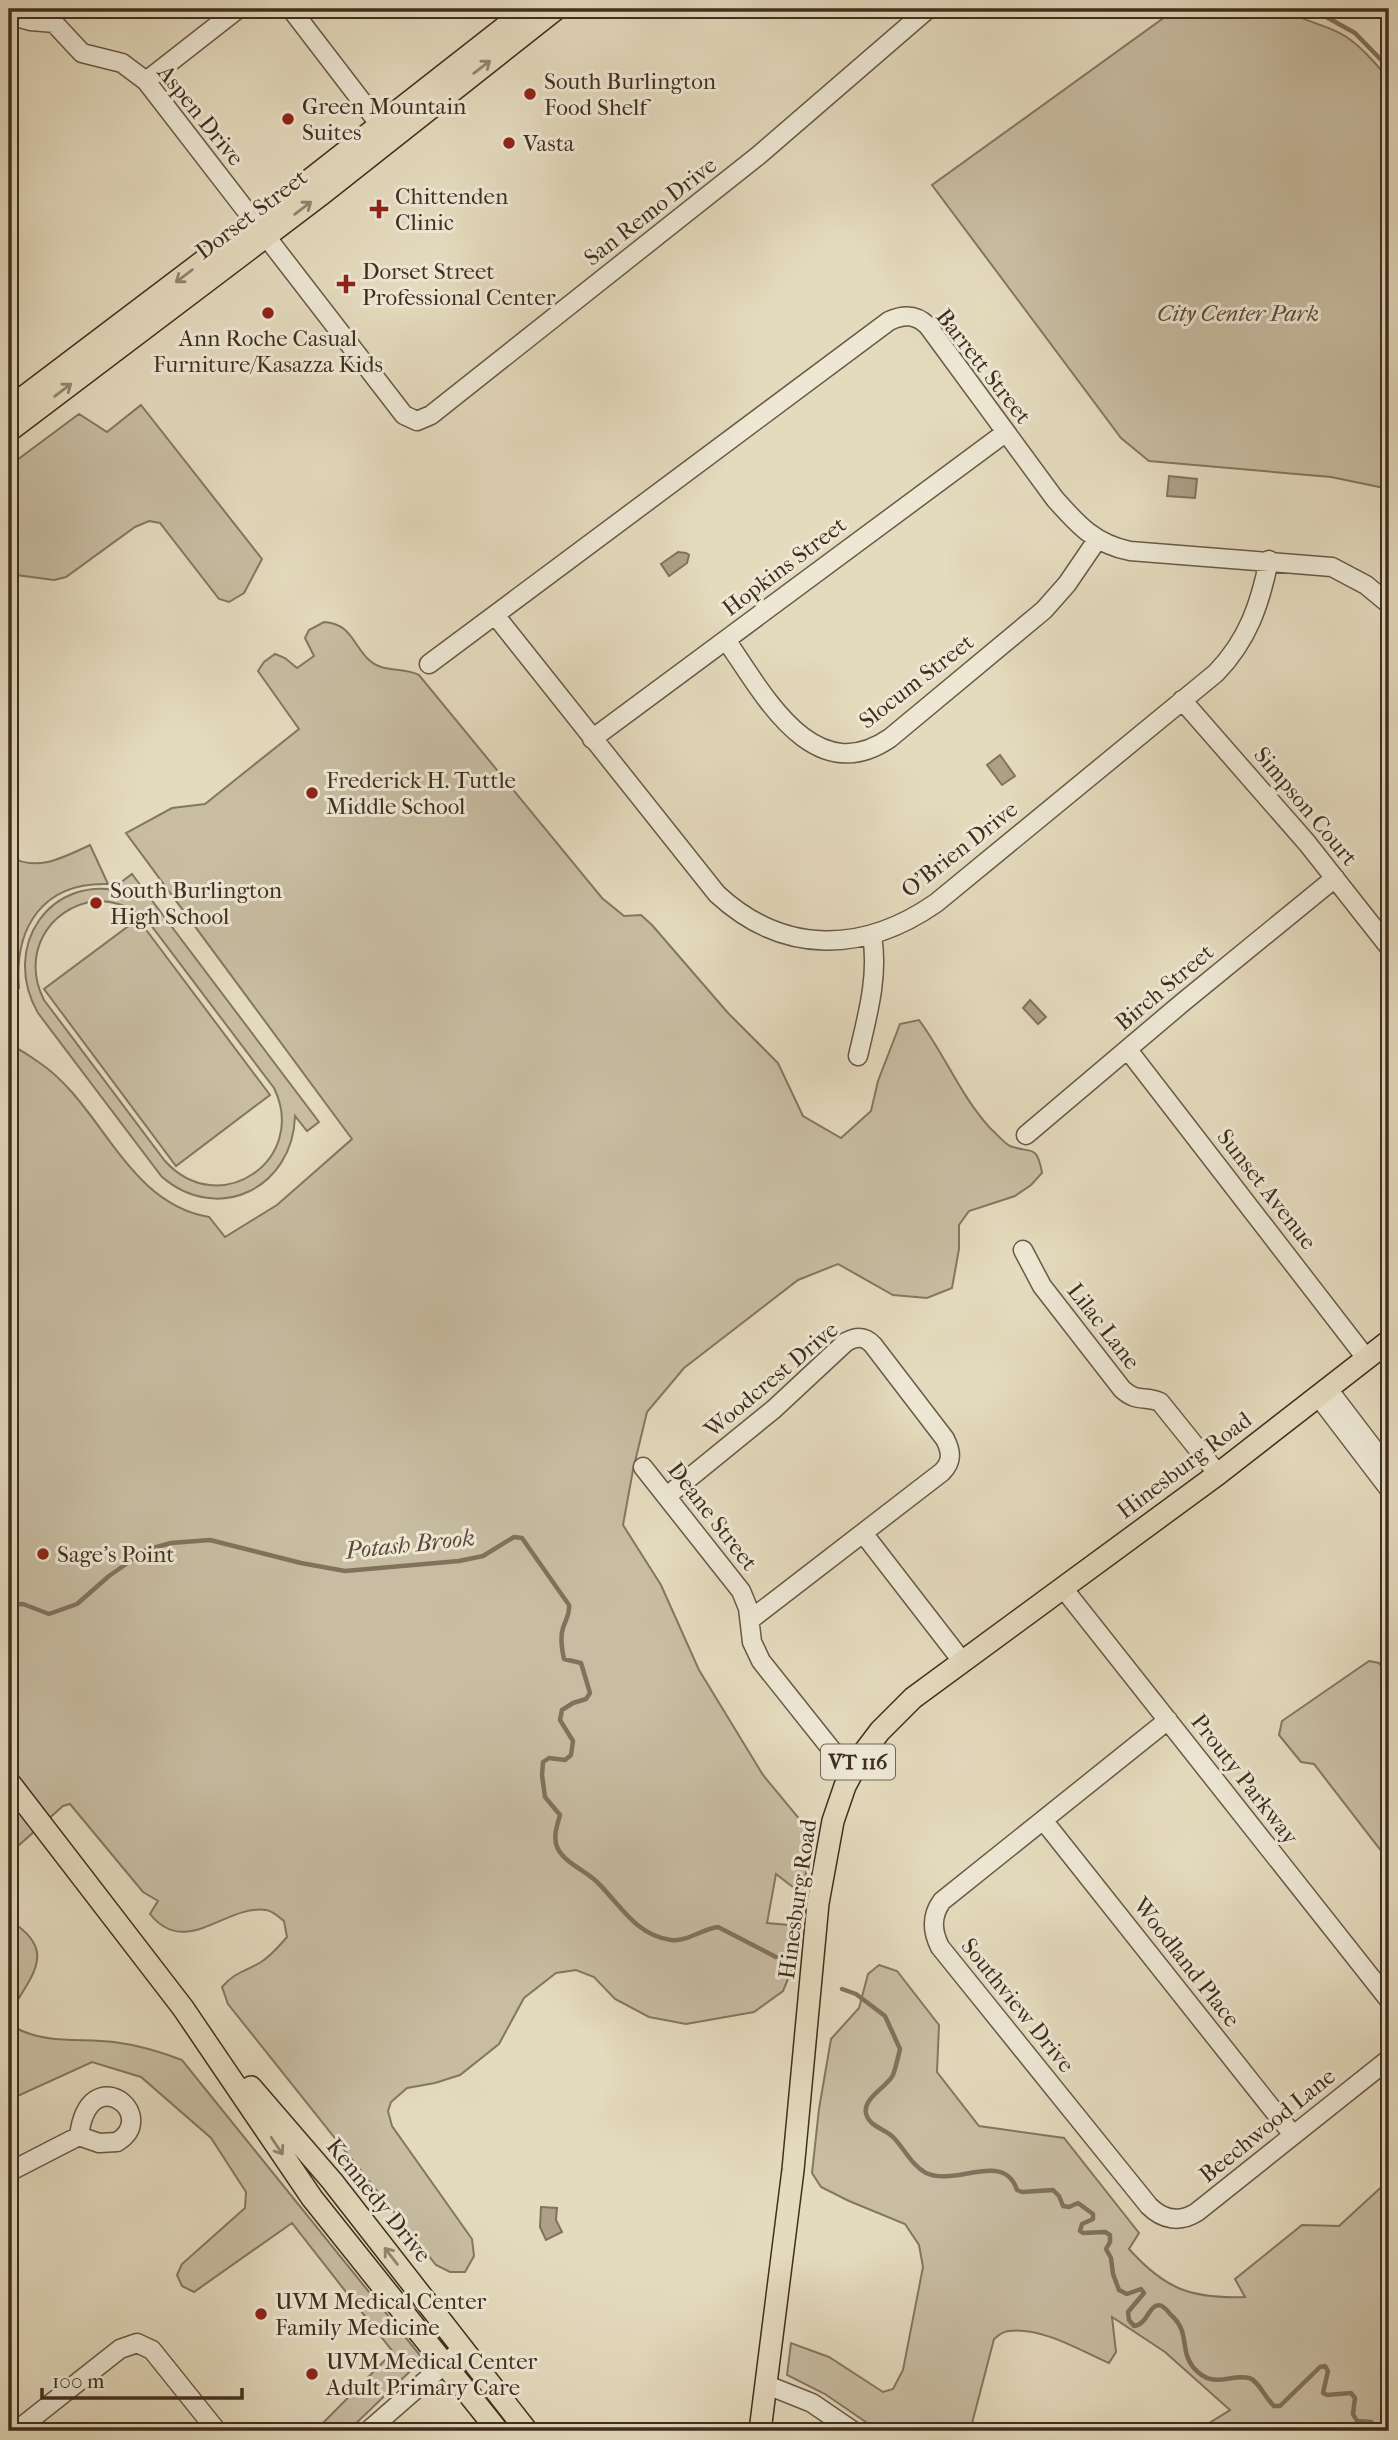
<svg xmlns="http://www.w3.org/2000/svg" width="1398" height="2440" font-family="'IM FELL French Canon',serif">
  <style>
    .green { fill: #c8bda2; stroke: #847660; stroke-width: 2; fill-rule: evenodd }
    .water { fill: #aca087; stroke: #81725d; stroke-width: 2 }
    .lines { fill: none; stroke-linecap: round; stroke-linejoin: round }
    .stream { stroke: #81725d; stroke-width: 4.5 }
    .minor-casing { stroke: #695946; stroke-width: 21 }
    .major-casing { stroke: #402e1f; stroke-width: 24 }
    .minor { stroke: #ede7d4; stroke-width: 18 }
    .major { stroke: #e4dabd; stroke-width: 21 }
    .oneway { stroke: #92846e }
    .poi-dot { fill: #8f2418; stroke: #ede7d4; stroke-width: 2.5 }
    .labels { text-anchor: middle; stroke-width: 6; stroke-linejoin: round; paint-order: stroke }
    .shield { fill: #ede7d4; stroke: #746655; stroke-width: 2 }
    .shield-label { font-size: 21px; font-weight: bold; fill: #402e1f }
    .poi-label { font-size: 23px; fill: #402e1f; stroke: #ede7d4; text-anchor: start }
    .street-label { font-size: 23px; fill: #402e1f; stroke: #ede7d4 }
    .park-label { font-size: 23px; font-style: italic; fill: #5b4b39; stroke: #ede7d4 }
    .water-label { font-size: 24px; font-style: italic; fill: #5b4a39; stroke: #ede7d4 }
  </style>
  <rect width="100%" height="100%" fill="#e4dabd"/>
  <filter id="stains"><feTurbulence type="fractalNoise" baseFrequency=".00286" numOctaves="4"/><feColorMatrix values="0 0 0 0 .2 0 0 0 0 .09 0 0 0 0 .02 0 0 0 .5 -.17"/></filter>
  <radialGradient id="worn" r=".72"><stop offset=".6" stop-color="#630" stop-opacity="0"/><stop offset="1" stop-color="#630" stop-opacity=".3"/></radialGradient>
  <path class="green" d="M1176,9h108c19,13 42,15 61,27 17,11 31,28 44,43v410l-58,-12 -182,-16 -28,-23 -189,-253z
    M141,405l121,154 -18,34 -15,9 -10,-3 -59,-76 -11,-2 -14,6 -69,50 -12,3 -45,-6v-108l70,-52 28,18z
    M324,622c27,2 28,21 44,37 15,15 35,7 51,16l183,223 22,18 17,-1 11,10 76,88 50,50 25,53 38,22 30,-27 7,-30 22,-57 19,-4c26,35 41,75 71,108 6,5 14,15 20,18 21,8 27,-3 32,27l-11,12 -16,11 -46,15 -10,14v24l-7,39 -25,10 -34,-3 -55,-31 -40,16 -114,88 -37,44 -14,58 -10,55 38,60 38,85 64,105 48,58 -8,62 -27,-21 -9,49 33,3 -3,31 -14,34 -29,21 -68,12 -37,-7 -34,-18 -21,-22 -18,-7 -20,3 -32,25 -25,46 -39,31 -25,8 -28,5 -16,14 -3,9 4,15 80,113 2,17 -9,16h-15l-14,-7 -208,-261 -6,-17c14,-16 23,-15 39,-25 10,-6 18,-16 26,-25l-3,-16c-5,-4 -11,-10 -18,-11 -40,-6 -80,49 -116,4l8,-13 -15,-9 -73,-88 -7,2 -54,48v-809c10,3 19,10 28,16 65,42 88,142 172,156l16,20 52,-32 75,-66 -226,-306 46,-25 33,-4 94,-75 -41,-58 6,-9 11,-8 10,4 12,10 17,-12 -9,-18 4,-8z
    M90,845l18,39c-66,-2 -94,44 -89,104l-10,7v-139c28,17 55,1 81,-11z
    M132,874l187,248 -12,9 -12,-15c-2,72 -77,109 -133,61l-124,-164c-38,-66 12,-141 87,-121l-5,-9zM96,901c20,0 36,5 51,19l127,168c35,72 -55,133 -109,73l-121,-161c-23,-44 3,-93 52,-99z
    M138,919l132,176 -94,71 -132,-177z
    M1369,1661l10,2 10,15v183l-75,-97 -13,-2 -22,-27 3,-14z
    M9,1920c48,29 25,53 3,89l6,20c29,15 64,9 96,13 23,3 47,10 68,18l241,299 -75,72h-18l-8,-7 71,-72 -101,-129 -98,69 -12,-6 -5,-11 5,-11 63,-56 1,-16 -35,-54 -70,-61 -49,-15 -83,38z
    M879,1965l18,6 42,54 -2,47 42,54 85,12 75,95 -10,16c36,40 62,50 116,48l-10,-18 67,-54 37,1 50,-46v251h-187l1,-4 27,-17 -65,-58 -53,-35 4,35 -7,11c-30,-13 -67,-36 -100,-32 -6,0 -10,4 -15,8l-24,92h-91l-54,-37 -38,-19 4,-32 38,14 54,35 10,-3 10,-19 20,-103 -4,-22 -14,-21 -56,-23 -28,-14 -9,-14 7,-64 12,-70 28,-31 9,-34z"/>
  <path class="water" d="M1169,476l28,3 -2,19 -28,-2z
    M678,552l8,1 3,2 -2,8 -18,13 -8,-12z
    M1000,755l15,21 -13,9 -15,-20z
    M1030,1000l16,17 -8,7 -15,-16z
    M541,2207l16,1 -1,12 6,12 -16,8 -6,-13z"/>
  <g class="lines">
    <path class="stream" d="M1312,9l43,24 34,35
      M9,1605l14,-1 26,10 28,-10 32,-28 37,-26 25,-7 39,-3 91,23 44,8 114,-10 24,-5 31,-19 8,1 47,67c1,10 -3,13 -6,23 -3,9 -1,22 1,31l17,4 9,30 -4,6 -13,4 -11,7 -2,10 13,21 -2,14 -6,5 -16,-2 -6,4 -1,13 3,22 15,18c-3,11 -7,21 -3,32 7,16 28,23 40,35 22,21 39,54 74,58 16,2 31,-11 47,-13l58,30
      M842,1989l14,5 29,22 15,33c-2,8 -4,18 -7,26 -6,12 -30,23 -27,38 2,13 19,16 27,24 11,11 19,29 33,36 30,14 78,-23 91,17l5,2 31,-2 6,6 4,10 6,1 9,-4 15,11v5l-11,5 -2,7 3,2 22,-1 5,3v7l-4,7 5,9 2,16 6,16 8,4 14,-5 3,4 -16,19 1,8 5,6c15,-2 15,-25 28,-20 3,2 6,5 8,8 21,18 9,35 23,53 20,24 37,6 56,11 9,2 17,21 25,28h6l40,-39 5,-1 3,5 -5,22 4,2 24,-2 4,5 -2,16 4,7 14,1 8,9"/>
    <g class="minor-casing">
      <path id="minor" d="M291,9l89,116
        M9,15l22,6 23,2 28,30 40,10 24,18 258,334 13,6 14,-6 328,-260 169,-146
        M146,81l92,-72
        M495,615l222,279c67,62 147,59 219,9l280,-230c32,-33 44,-69 53,-113
        M726,640c37,53 87,151 164,98l154,-128 23,-26 30,-44
        M429,664l460,-343c15,-7 27,-7 39,5l127,173c23,26 40,45 75,52l202,16 34,18 23,19
        M1182,700l125,143 82,104
        M592,739l413,-306
        M1128,1050l238,308
        M858,1056c9,-39 21,-80 14,-120
        M1026,1135l156,-132 153,-125
        M1023,1250l19,36 80,103c15,14 22,6 38,13l58,72
        M1328,1389l61,80
        M1318,1396l71,93
        M643,1467l98,124 7,17 4,34 9,19 70,88 22,21
        M667,1496l107,-87 72,-67c11,-6 19,-6 27,3l72,94c6,12 8,22 -3,33l-192,148
        M863,1533l99,128
        M1063,1588l326,412
        M1168,1720l-226,181c-11,15 -10,30 -2,46l209,259c14,14 31,17 48,6l192,-153
        M1043,1820l250,315
        M9,2172l70,-36 20,7 18,-1c44,-27 -28,-84 -38,-6
        M767,2385l45,18 41,28
        M16,2431l104,-82 17,-6 15,7 65,81
        M368,2431l87,-76"/>
    </g>
    <g class="major-casing">
      <path id="major" d="M9,408l271,-205 248,-194
        M9,431l313,-237 234,-185
        M9,1782l174,226 129,190 186,233
        M251,2087l81,94 195,250
        M760,2431l33,-261 25,-267 15,-82 12,-35 16,-30 19,-25 33,-33 305,-224 171,-133"/>
    </g>
    <use href="#minor" class="minor"/>
    <use href="#major" class="major"/>
  </g>
  <defs><path id="oneway-shaft" d="M-6 0H5M1.5-3L5.5 0L1.5 3" fill="none" stroke-width="1.6" stroke-linecap="round" stroke-linejoin="round" transform="scale(1.75)"/></defs>
  <g class="oneway">
    <use href="#oneway-shaft" transform="translate(482 67) rotate(-38)"/>
    <use href="#oneway-shaft" transform="translate(303 208) rotate(-37)"/>
    <use href="#oneway-shaft" transform="translate(184 276) rotate(143)"/>
    <use href="#oneway-shaft" transform="translate(63 390) rotate(-37)"/>
    <use href="#oneway-shaft" transform="translate(277 2146) rotate(56)"/>
    <use href="#oneway-shaft" transform="translate(391 2256) rotate(-128)"/>
  </g>
  <g class="poi-dot">
    <circle cx="530" cy="94" r="7"/>
    <circle cx="288" cy="119" r="7"/>
    <circle cx="509" cy="143" r="7"/>
    <path d="M375.5 198.5h7v7h7v7h-7v7h-7v-7h-7v-7h7z"/>
    <path d="M342.5 273.5h7v7h7v7h-7v7h-7v-7h-7v-7h7z"/>
    <circle cx="268" cy="313" r="7"/>
    <circle cx="312" cy="793" r="7"/>
    <circle cx="96" cy="903" r="7"/>
    <circle cx="43" cy="1554" r="7"/>
    <circle cx="261" cy="2314" r="7"/>
    <circle cx="312" cy="2374" r="7"/>
  </g>
  <g class="labels">
    <rect class="shield" x="821" y="1744.5" width="74" height="35" rx="5"/>
    <g class="shield-label">
      <text x="858" y="1769">VT 116</text>
    </g>
    <g class="poi-label">
      <text x="544" y="89">South Burlington<tspan x="544" dy="26">Food Shelf</tspan></text>
      <text x="302" y="114">Green Mountain<tspan x="302" dy="26">Suites</tspan></text>
      <text x="523" y="151">Vasta</text>
      <text x="395" y="204">Chittenden<tspan x="395" dy="26">Clinic</tspan></text>
      <text x="362" y="279">Dorset Street<tspan x="362" dy="26">Professional Center</tspan></text>
      <text x="268" y="346" text-anchor="middle">Ann Roche Casual<tspan x="268" dy="26">Furniture/Kasazza Kids</tspan></text>
      <text x="326" y="788">Frederick H. Tuttle<tspan x="326" dy="26">Middle School</tspan></text>
      <text x="110" y="898">South Burlington<tspan x="110" dy="26">High School</tspan></text>
      <text x="57" y="1562">Sage's Point</text>
      <text x="275" y="2309">UVM Medical Center<tspan x="275" dy="26">Family Medicine</tspan></text>
      <text x="326" y="2369">UVM Medical Center<tspan x="326" dy="26">Adult Primary Care</tspan></text>
    </g>
    <g class="street-label">
      <text transform="translate(201 115) rotate(51)" y="8">Aspen Drive</text>
      <text transform="translate(650 211) rotate(-38)" y="8">San Remo Drive</text>
      <text transform="translate(251 214) rotate(-37)" y="8">Dorset Street</text>
      <text transform="translate(984 366) rotate(52)" y="8">Barrett Street</text>
      <text transform="translate(784 566) rotate(-37)" y="8">Hopkins Street</text>
      <text transform="translate(916 681) rotate(-38)" y="8">Slocum Street</text>
      <text transform="translate(1306 806) rotate(50)" y="8">Simpson Court</text>
      <text transform="translate(959 849) rotate(-38)" y="8">O'Brien Drive</text>
      <text transform="translate(1164 987) rotate(-40)" y="8">Birch Street</text>
      <text transform="translate(1267 1189) rotate(52)" y="8">Sunset Avenue</text>
      <text transform="translate(1104 1326) rotate(52)" y="8">Lilac Lane</text>
      <text transform="translate(771 1379) rotate(-40)" y="8">Woodcrest Drive</text>
      <text transform="translate(1184 1465) rotate(-37)" y="8">Hinesburg Road</text>
      <text transform="translate(713 1516) rotate(52)" y="8">Deane Street</text>
      <text transform="translate(1245 1779) rotate(52)" y="8">Prouty Parkway</text>
      <text transform="translate(797 1899) rotate(-82)" y="8">Hinesburg Road</text>
      <text transform="translate(1187 1962) rotate(52)" y="8">Woodland Place</text>
      <text transform="translate(1018 2005) rotate(51)" y="8">Southview Drive</text>
      <text transform="translate(1267 2125) rotate(-39)" y="8">Beechwood Lane</text>
      <text transform="translate(379 2200) rotate(51)" y="8">Kennedy Drive</text>
    </g>
    <g class="park-label">
      <text x="1238" y="321">City Center Park</text>
    </g>
    <g class="water-label">
      <text transform="translate(410 1544) rotate(-6)" y="8">Potash Brook</text>
    </g>
  </g>
  <rect width="1398" height="2440" fill="none" stroke="#e4dabd" stroke-width="35"/>
  <rect x="10" y="10" width="1377" height="2419" fill="none" stroke="#402e1f" stroke-width="3.5"/>
  <rect x="18" y="18" width="1363" height="2405" fill="none" stroke="#402e1f" stroke-width="2"/>
  <path d="M42 2388v10h200v-10" fill="none" stroke="#402e1f" stroke-width="3.5"/>
  <text x="52" y="2388" font-size="21" fill="#402e1f" stroke="#ede7d4" stroke-width="5" paint-order="stroke">100 m</text>
  <rect width="100%" height="100%" filter="url(#stains)"/>
  <rect width="100%" height="100%" fill="url(#worn)"/>
</svg>
